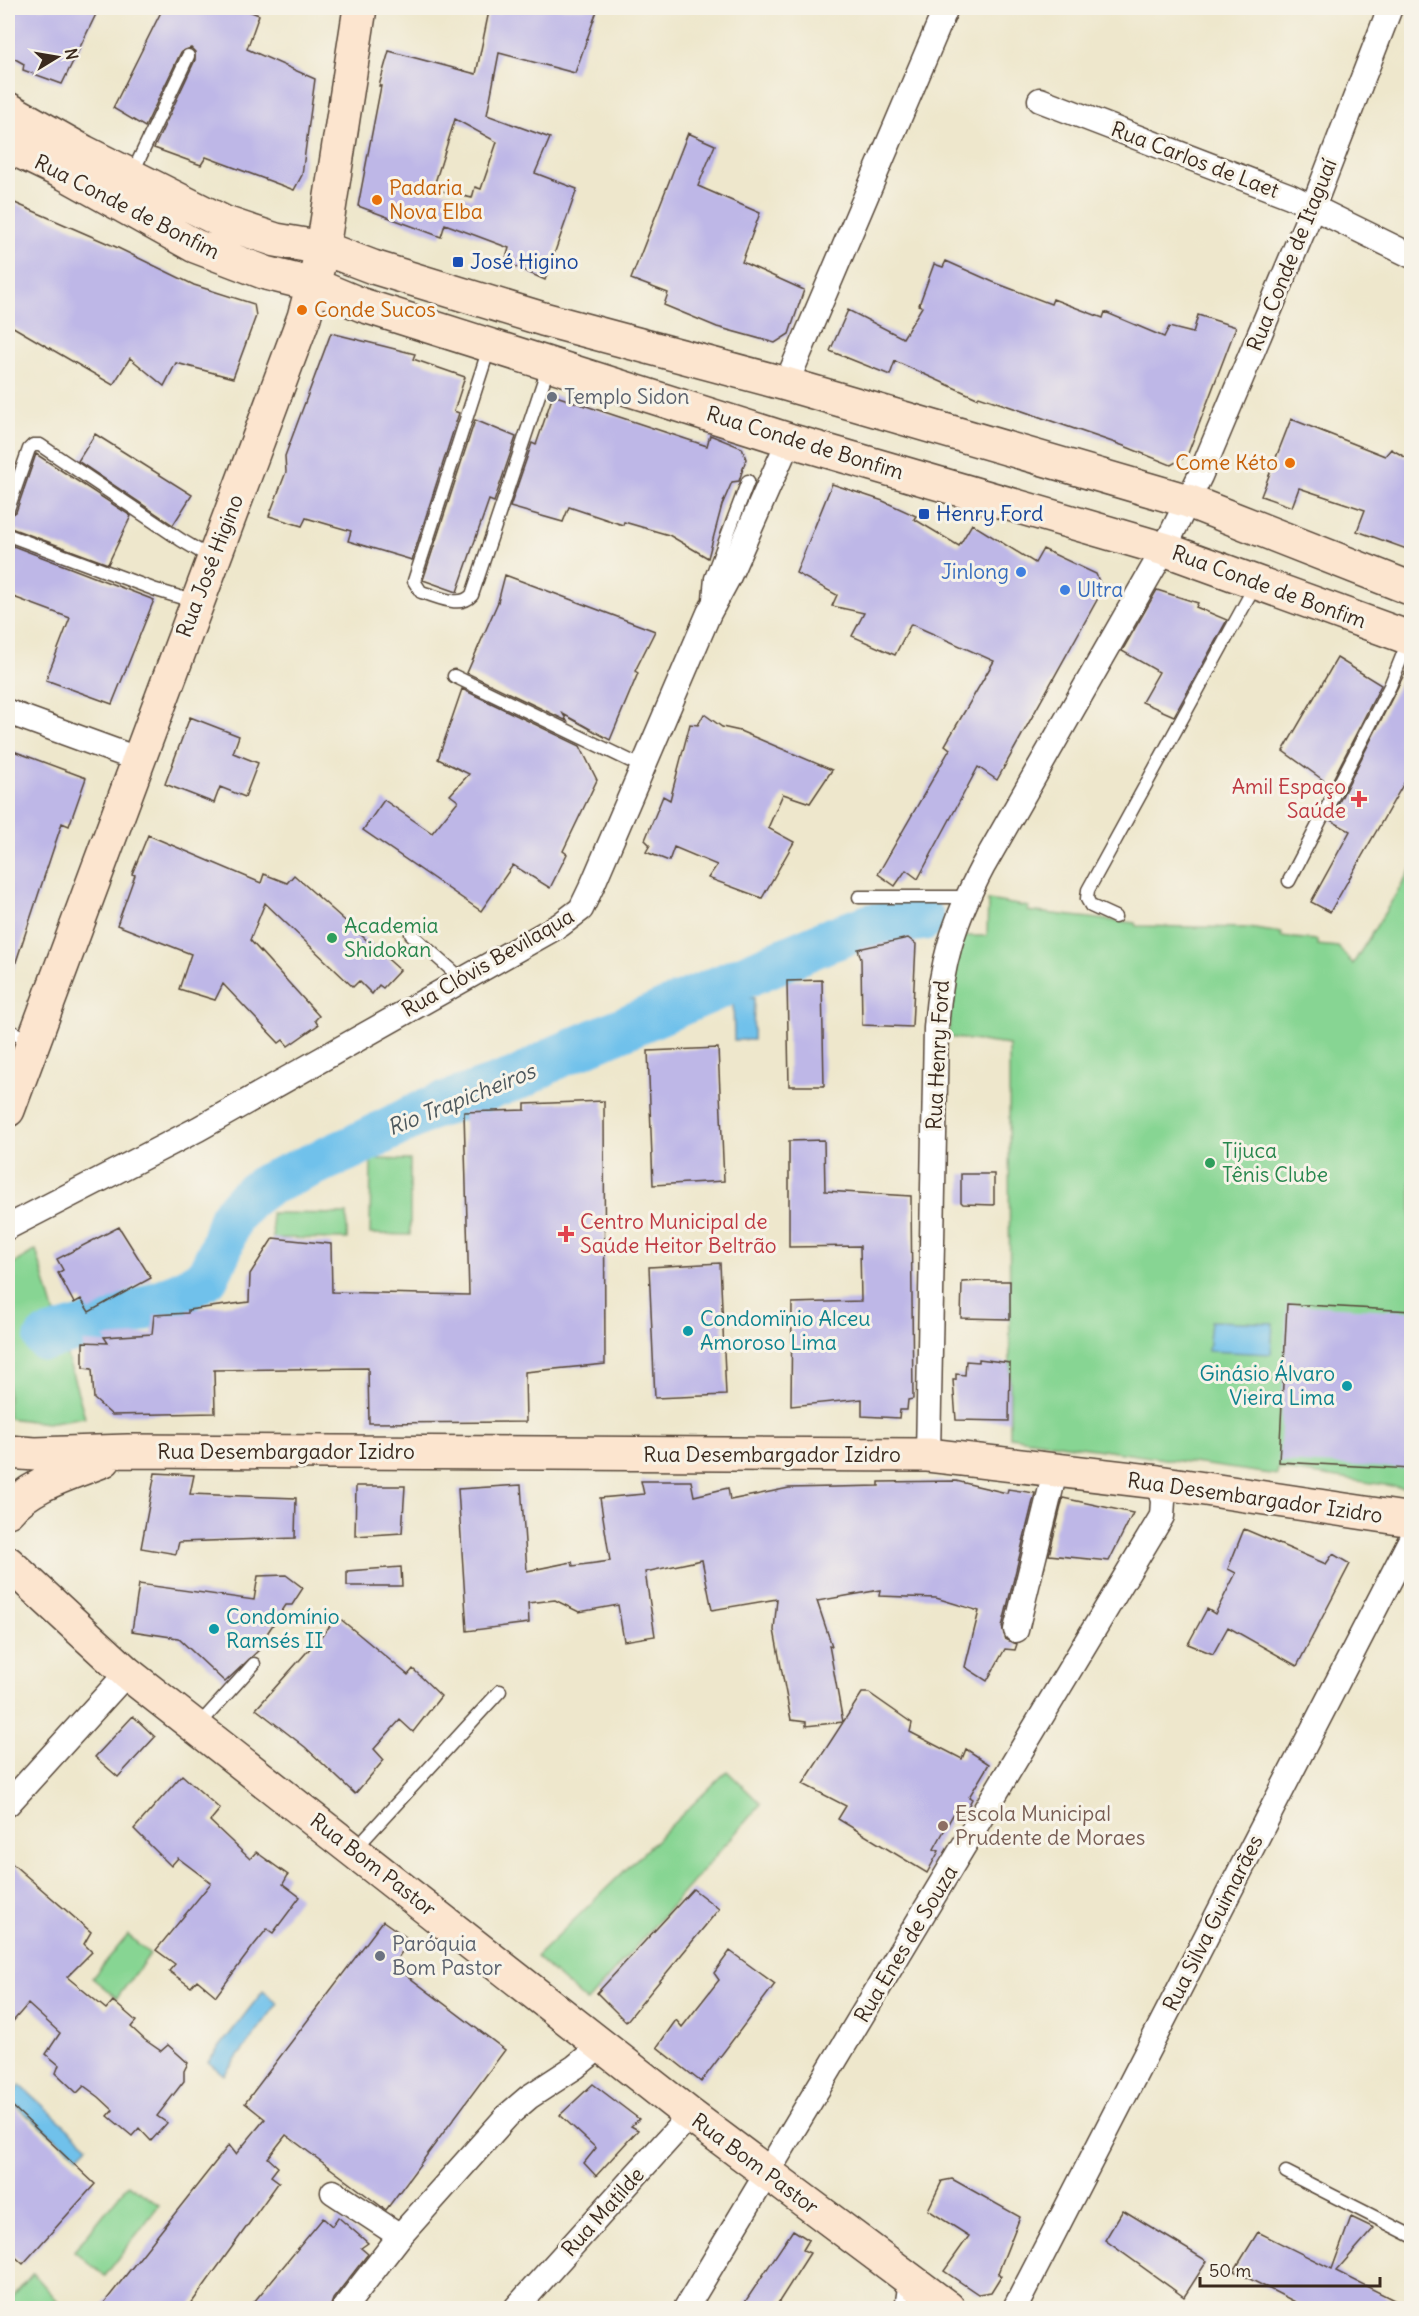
<svg xmlns="http://www.w3.org/2000/svg" width="1419" height="2316" font-family="Delius,sans-serif">
  <style>
    .green { fill: #87d593; stroke: #618058; stroke-width: 1.5 }
    .water { fill: #70c1eb; stroke: #567684; stroke-width: 1.5 }
    .lines { fill: none; stroke-linecap: round; stroke-linejoin: round }
    .river { stroke: #70c1eb; stroke-width: 44 }
    .building { fill: #beb7e7; fill-rule: evenodd }
    .lane-casing { stroke: #564638; stroke-width: 15 }
    .street-casing { stroke: #564638; stroke-width: 27 }
    .secondary-casing { stroke: #564638; stroke-width: 36 }
    .lane { stroke: #fff; stroke-width: 12 }
    .street { stroke: #fff; stroke-width: 24 }
    .secondary { stroke: #fce5cf; stroke-width: 33 }
    .food-dot { fill: #e8710a; stroke: #f7f3e8; stroke-width: 2 }
    .transit-dot { fill: #1a4fb4; stroke: #f7f3e8; stroke-width: 2 }
    .worship-dot { fill: #6b7280; stroke: #f7f3e8; stroke-width: 2 }
    .shop-dot { fill: #3f7fe0; stroke: #f7f3e8; stroke-width: 2 }
    .health-dot { fill: #e0444e; stroke: #f7f3e8; stroke-width: 2 }
    .leisure-dot { fill: #2e9e5b; stroke: #f7f3e8; stroke-width: 2 }
    .culture-dot { fill: #0f9aa8; stroke: #f7f3e8; stroke-width: 2 }
    .education-dot { fill: #8d6e63; stroke: #f7f3e8; stroke-width: 2 }
    .labels { text-anchor: middle; stroke-width: 6; stroke-linejoin: round; paint-order: stroke }
    .street-label { font-size: 21px; fill: #3b2a1e; stroke: #f7f3e8 }
    .food-label { font-size: 21px; fill: #c56008; stroke: #f7f3e8; text-anchor: start }
    .transit-label { font-size: 21px; fill: #164399; stroke: #f7f3e8; text-anchor: start }
    .worship-label { font-size: 21px; fill: #5b616d; stroke: #f7f3e8; text-anchor: start }
    .shop-label { font-size: 21px; fill: #366cbe; stroke: #f7f3e8; text-anchor: end }
    .health-label { font-size: 21px; fill: #be3a42; stroke: #f7f3e8; text-anchor: end }
    .leisure-label { font-size: 21px; fill: #27864d; stroke: #f7f3e8; text-anchor: start }
    .culture-label { font-size: 21px; fill: #0d838f; stroke: #f7f3e8; text-anchor: start }
    .education-label { font-size: 21px; fill: #785e54; stroke: #f7f3e8; text-anchor: start }
    .water-label { font-size: 22px; font-style: italic; fill: #4b575c; stroke: #f7f3e8 }
  </style>
  <rect width="100%" height="100%" fill="#f7f3e8"/>
  <filter id="ink" filterUnits="userSpaceOnUse"><feTurbulence type="fractalNoise" baseFrequency=".0167" numOctaves="2"/><feDisplacementMap in="SourceGraphic" scale="12" xChannelSelector="R" yChannelSelector="G"/><feConvolveMatrix kernelMatrix="1 2 1 2 8 2 1 2 1" color-interpolation-filters="sRGB"/></filter>
  <filter id="wash" filterUnits="userSpaceOnUse"><feTurbulence type="fractalNoise" baseFrequency=".008" numOctaves="4" result="noise"/><feDisplacementMap in="SourceGraphic" scale="24" xChannelSelector="R" yChannelSelector="G"/><feGaussianBlur stdDeviation="1.35" result="paint"/><feColorMatrix in="noise" values="0 0 0 0 0 0 0 0 0 0 0 0 0 0 0 0 0 1.4 0 .05"/><feComposite in="paint" operator="in"/></filter>
  <g filter="url(#wash)">
    <rect width="100%" height="100%" fill="#eee7cc"/>
    <path class="green" d="M1411,870v619l-133,-20 -1,6 -267,-38 -1,-392 -61,-8 10,-101h29l1,-36 41,7 -2,4 108,12 1,3 112,2 34,5 -1,4 36,3v5l21,2 15,17z
      M371,1159l39,1v75l-40,-1z
      M271,1213l76,1v25l-74,-1z
      M36,1250l49,167 -38,6 -39,-5v-151z
      M727,1771l34,33 -174,198 -51,-45z
      M128,1935l22,19 -33,44 -25,-20z
      M128,2184l31,21 -54,71 -31,-25z
      M33,2273l31,35h-56v-5z"/>
    <path class="water" d="M733,997l21,1 -1,42h-19z
      M1211,1321l62,2 -2,31 -63,-3z
      M263,1991l15,12 -54,72 -16,-13z
      M20,2085l68,61 -10,10 -69,-55z"/>
    <g class="lines">
      <path class="river" d="M46,1339l88,-26 48,-21 25,-15 13,-27 10,-32 17,-19 19,-14 85,-37 78,-39 92,-32 36,-20 270,-116 45,-16 51,-6"/>
    </g>
    <g id="blocks">
      <path class="building" d="M8,8h91l-37,76 -39,-14 1,-6 -16,-9z
        M163,8h78l18,7 -12,34 68,30 -13,96 -8,15 -88,-33 -5,8 -47,-17 41,-88v-8l-4,-4 -10,4 -36,75 -32,-19z
        M502,8h96l-23,65 -76,-20 -12,62 63,23 -15,35 42,16 -32,91 -40,-18 4,-14 -64,-24 -4,13 -83,-31 23,-120h-2l10,-35 87,23 13,-63 12,3zM455,119l42,23 -16,47 -6,-2 -3,11 -39,-9z
        M688,133l27,12 -17,41 62,27 -18,49 62,28 -15,44 -14,9 -58,-16 -53,-22 4,-12 -37,-14z
        M8,200l108,47 78,38 60,19 2,12 -23,62 -57,-15 -12,23 -34,-28 -17,27 -105,-61z
        M946,261l47,21 58,22 2,-5 50,19 2,-6 59,25 5,-10 24,6 5,-18 38,12 -49,129 -16,9 -47,-19 -145,-50 -2,2 -82,-37 -5,14 -60,-24 18,-41 55,28 19,-31 -3,-2 15,-41 9,3z
        M331,333l84,21 -2,5 52,18 -11,34 5,2 -47,147 -64,-19 3,-10 -45,-13 -4,8 -33,-10 17,-44 -1,-16z
        M553,395l154,51 3,-11 32,13 4,11 -7,22 -7,1 -10,23 -14,53 -39,-23 -45,-13 -1,3 -54,-18 -6,15 -53,-15 22,-64 4,2z
        M1291,419l94,37 6,-7 21,12v90l-55,-20 8,-21 -66,-22 -7,19 -31,-11z
        M475,420l41,17 -22,65 -5,-2 -32,92 -34,-12z
        M95,434l97,61 -19,30 -95,-64z
        M36,454l95,62 -23,48 -100,-37 1,-10 7,-5z
        M832,484l51,17 33,15 -2,3 45,27 13,-22 63,39 8,-14 53,25 5,12 -4,14 -100,180 -19,-13 -60,112 -12,-9 -11,16 -17,-12 72,-125 -5,-4 49,-84 -83,-37 -16,31 -43,-19 12,-23 -32,-7 5,-11 -41,-22z
        M8,544l146,56 -42,104 -66,-24 24,-62 -62,-23z
        M505,575l150,56 -20,40 3,2 -28,67 -47,-26 4,7 -100,-48 31,-71z
        M1157,590l41,13 -2,4 31,13 -53,96 -32,-14 17,-30 -37,-21z
        M1337,658l44,27 -51,100 -47,-34z
        M1412,659v110l-82,143 -19,-10 39,-71 -20,-11z
        M462,689l118,57 17,34 -34,71 4,3 -17,34 -37,-23 -32,46 -118,-81 21,-30 48,33 26,-32 -8,-6 19,-21 -31,-15z
        M704,714l18,13 18,4 92,39 -22,33 -27,-9 -15,34 26,14 -32,56 -54,-20 9,-13 -43,-18 -5,14 -23,-9 4,-7 -5,-5 18,-44 7,4 20,-76 8,1z
        M190,717l49,19 -6,17 25,10 -13,34 -25,-10 -6,16 -49,-19z
        M8,749l78,29 -17,48 -7,-3 -51,154h-3z
        M148,835l113,48 3,-9 23,9 7,-8 106,95 -17,18 -4,-3 -7,9 -13,-13 -6,6 -88,-84 -15,37 69,76 -4,4 3,5 -30,21 -5,-6 -4,3 -56,-59 -8,16 -36,-11 12,-35 -74,-29 18,-50 -3,-1z
        M908,938l8,6 -4,83 -50,-2 -1,-66 -3,-10z
        M822,980l2,106h-35l-2,-105z
        M718,1048l6,133 -71,4 -5,-134z
        M604,1101l1,263 -80,8 1,50 -157,1 -1,-55 -154,2 1,43 -103,2 -18,-16 -2,-30 -9,-1v-26l25,1 -4,-6 48,-3 2,-19 34,-2v-3l61,-8 1,-28 23,-36 58,6 1,48 137,3 -5,-183 61,-2v-6z
        M824,1140l1,51 86,5 2,203 -5,1 -1,10h-7l-1,8 -37,-2v-17l-71,7 1,-103 69,-2 -1,-55 -71,1v-106z
        M961,1174h33v31l-31,-1 -2,-2z
        M119,1227l32,51 -62,34 -8,-13 -7,4 -16,-30 5,-3 -6,-11z
        M720,1263l6,132 -71,3 -6,-131z
        M983,1281h27v38l-49,-1 1,-36z
        M1287,1304l125,7v158l-133,-7z
        M979,1359l31,4 -1,58 -53,-1 -3,-40h3v-6l9,1 1,-14 13,1z
        M155,1473l39,2 -4,19 106,4 -1,40 -116,4 -3,12 -35,-6z
        M641,1481h50l3,15 34,-8 2,12 59,-12 90,-2v-4l77,-1 51,12 1,-4 27,4 -33,134 4,13 11,4 -2,6 -10,-1 -18,32 -22,-14 14,-56 -43,-13 -57,-2 1,-6 -63,11 15,45 -3,-1 14,77 -37,4v-4l-15,-2 -17,-90 3,-31 -65,11 -10,-50 -57,12 10,64 -31,5 -6,-36 -39,7 -24,-12 -27,3 1,20 -62,8 -9,-142 63,-4 6,86 45,-9 1,4 37,-5 -10,-63 44,-4z
        M356,1486h49l-3,47 -47,3z
        M1063,1498l70,15 -24,48 -60,-6z
        M1244,1529l82,35 7,-10 17,10 -53,102 -69,-39 -15,27 -25,-10 19,-35 8,5 21,-41 -8,-4z
        M401,1567l1,19h-55v-15z
        M286,1575l17,13 -11,17h-6l-28,42 2,2 -35,33 -47,-44 -46,-7 7,-47 115,16 4,-24z
        M338,1617l70,58 5,-6 28,27 -28,36 -13,-12 -26,29 10,11 -29,34 -50,-47 -49,-38z
        M862,1693h7l43,30 -2,9 52,27 4,-10 23,15 -20,33 3,2 -9,17 -9,-3 -20,36 5,2 -12,22 -89,-54 8,-13 -43,-22z
        M133,1716l22,21 -37,40 -23,-20z
        M182,1775l38,34 -10,12 40,38 6,-7 32,23 -5,9 17,13 -27,36 -6,-4 -13,16 -38,51 -19,-16 -6,7 -22,-16 6,-7 -19,-14 55,-67 -33,-25 -7,8 -37,-37z
        M8,1860l83,72 -7,12 8,8 -25,25 39,32 7,-8 23,20 -5,6 14,13 16,11 7,-6 20,18 -4,8v10l-27,35 10,7 -16,18 -12,-13 -7,8 -24,-20 5,-6 -14,-13 -15,-11 -7,7 -21,-20 3,-8 -13,-11 14,-21 -32,-29 -20,23z
        M693,1889l26,20 -93,113 -29,-29z
        M383,1921l27,19 -17,25 112,85 -119,160 -100,-75 -18,23 10,9 -7,9 8,6 -91,126h-88l129,-163 7,9 29,-35 -20,-16z
        M730,1951l45,33 -74,98 -44,-35 19,-27 6,7 37,-47 -5,-7z
        M593,2084l46,35 -8,7 7,4 -42,46 -12,-13 12,-15 -36,-33z
        M8,2102l87,82 -72,80 -15,-14z
        M952,2179l68,38 -22,56 3,3 -10,16 -13,2 -34,-23 25,-35 -41,-26 14,-29z
        M1123,2210l84,51 -23,36 -79,-57z
        M338,2217l30,26 -7,5 7,6 -35,45 -3,9h-81l74,-90 9,8z
        M1351,2217l23,11 -38,43 74,37h-103l-73,-37 24,-39 74,37z
        M793,2230l16,10 -6,10 7,3 -35,55h-19l-11,-6z"/>
    </g>
  </g>
  <g filter="url(#ink)">
    <use href="#blocks" fill-opacity="0" stroke="#564638" stroke-width="1.5"/>
    <g class="lines">
      <g class="lane-casing">
        <path id="lane" d="M132,174l56,-118
          M490,345l-76,236 7,11c16,4 39,17 51,3l77,-230
          M8,509l21,-60 4,-4h7l141,95 32,19
          M8,535l148,55 40,12
          M709,599l2,-21 37,-97
          M454,676l191,92
          M1289,881l101,-195 19,-47
          M859,897h108
          M1115,917l-24,-11 -4,-7 1,-9 168,-306
          M411,934l52,46
          M8,1030l24,11
          M197,1727l57,-63
          M355,1849l145,-158
          M1286,2172l126,64
          M901,2308l4,-28"/>
      </g>
      <g class="street-casing">
        <path id="street" d="M1040,100l250,96 122,60
          M786,384l160,-376
          M8,712l129,47
          M8,1227l190,-98 362,-204 21,-16 11,-23 117,-273 20,-37 60,-136
          M928,1455l8,-427c5,-65 17,-105 47,-162l181,-317 36,-73 113,-269 77,-199
          M1016,1630l39,-158
          M8,1804l119,-131
          M333,2192l67,44
          M344,2308l56,-72 108,-121 21,-18 46,-30 28,-23
          M516,2308l174,-193
          M686,2308l476,-792 1,-15 -5,-19
          M1015,2308l397,-771"/>
      </g>
      <g class="secondary-casing">
        <path id="secondary" d="M8,109l76,43 141,71 51,17 47,8 50,19 170,52 243,65 402,117 224,88
          M8,146l58,28 129,72 71,27 48,12 48,20 427,135 375,109 248,90
          M8,1110l296,-793 19,-69 37,-240
          M8,1452l27,2 93,-3 800,4 230,27 254,38
          M8,1511c22,-27 64,-38 96,-51
          M8,1563l119,110 563,442 258,193"/>
      </g>
      <use href="#lane" class="lane"/>
      <use href="#street" class="street"/>
      <use href="#secondary" class="secondary"/>
    </g>
  </g>
  <g class="food-dot">
    <circle cx="377" cy="200" r="6"/>
    <circle cx="302" cy="310" r="6"/>
    <circle cx="1290" cy="463" r="6"/>
  </g>
  <g class="transit-dot">
    <rect x="452" y="256" width="12" height="12" rx="3"/>
    <rect x="918" y="508" width="12" height="12" rx="3"/>
  </g>
  <g class="worship-dot">
    <circle cx="552" cy="397" r="6"/>
    <circle cx="380" cy="1956" r="6"/>
  </g>
  <g class="shop-dot">
    <circle cx="1021" cy="572" r="6"/>
    <circle cx="1065" cy="590" r="6"/>
  </g>
  <g class="health-dot">
    <path d="M1356 790h6v6h6v6h-6v6h-6v-6h-6v-6h6z"/>
    <path d="M563 1225h6v6h6v6h-6v6h-6v-6h-6v-6h6z"/>
  </g>
  <g class="leisure-dot">
    <circle cx="332" cy="938" r="6"/>
    <circle cx="1210" cy="1163" r="6"/>
  </g>
  <g class="culture-dot">
    <circle cx="688" cy="1331" r="6"/>
    <circle cx="1347" cy="1386" r="6"/>
    <circle cx="214" cy="1629" r="6"/>
  </g>
  <circle class="education-dot" cx="943" cy="1826" r="6"/>
  <g class="labels">
    <g class="street-label">
      <text transform="translate(1195 160) rotate(21)" y="7">Rua Carlos de Laet</text>
      <text transform="translate(127 207) rotate(27)" y="7">Rua Conde de Bonfim</text>
      <text transform="translate(1292 255) rotate(-68)" y="7">Rua Conde de Itaguaí</text>
      <text transform="translate(805 443) rotate(17)" y="7">Rua Conde de Bonfim</text>
      <text transform="translate(210 566) rotate(-69)" y="7">Rua José Higino</text>
      <text transform="translate(1269 587) rotate(20)" y="7">Rua Conde de Bonfim</text>
      <text transform="translate(488 963) rotate(-30)" y="7">Rua Clóvis Bevilaqua</text>
      <text transform="translate(938 1055) rotate(-87)" y="7">Rua Henry Ford</text>
      <text x="286" y="1459">Rua Desembargador Izidro</text>
      <text x="772" y="1462">Rua Desembargador Izidro</text>
      <text transform="translate(1255 1498) rotate(8)" y="7">Rua Desembargador Izidro</text>
      <text transform="translate(373 1865) rotate(38)" y="7">Rua Bom Pastor</text>
      <text transform="translate(1213 1923) rotate(-63)" y="7">Rua Silva Guimarães</text>
      <text transform="translate(906 1944) rotate(-59)" y="7">Rua Enes de Souza</text>
      <text transform="translate(755 2164) rotate(37)" y="7">Rua Bom Pastor</text>
      <text transform="translate(603 2212) rotate(-48)" y="7">Rua Matilde</text>
    </g>
    <g class="food-label">
      <text x="389" y="195">Padaria<tspan x="389" dy="24">Nova Elba</tspan></text>
      <text x="314" y="317">Conde Sucos</text>
      <text x="1278" y="470" text-anchor="end">Come Kéto</text>
    </g>
    <g class="transit-label">
      <text x="470" y="269">José Higino</text>
      <text x="936" y="521">Henry Ford</text>
    </g>
    <g class="worship-label">
      <text x="564" y="404">Templo Sidon</text>
      <text x="392" y="1951">Paróquia<tspan x="392" dy="24">Bom Pastor</tspan></text>
    </g>
    <g class="shop-label">
      <text x="1009" y="579">Jinlong</text>
      <text x="1077" y="597" text-anchor="start">Ultra</text>
    </g>
    <g class="health-label">
      <text x="1346" y="794">Amil Espaço<tspan x="1346" dy="24">Saúde</tspan></text>
      <text x="580" y="1229" text-anchor="start">Centro Municipal de<tspan x="580" dy="24">Saúde Heitor Beltrão</tspan></text>
    </g>
    <g class="leisure-label">
      <text x="344" y="933">Academia<tspan x="344" dy="24">Shidokan</tspan></text>
      <text x="1222" y="1158">Tijuca<tspan x="1222" dy="24">Tênis Clube</tspan></text>
    </g>
    <g class="culture-label">
      <text x="700" y="1326">Condomïnio Alceu<tspan x="700" dy="24">Amoroso Lima</tspan></text>
      <text x="1335" y="1381" text-anchor="end">Ginásio Álvaro<tspan x="1335" dy="24">Vieira Lima</tspan></text>
      <text x="226" y="1624">Condomínio<tspan x="226" dy="24">Ramsés II</tspan></text>
    </g>
    <g class="education-label">
      <text x="955" y="1821">Escola Municipal<tspan x="955" dy="24">Prudente de Moraes</tspan></text>
    </g>
    <g class="water-label">
      <text transform="translate(461 1099) rotate(-22)" y="8">Rio Trapicheiros</text>
    </g>
  </g>
  <rect width="1419" height="2316" fill="none" stroke="#f7f3e8" stroke-width="30"/>
  <g transform="translate(57 57) rotate(79)" stroke="#f7f3e8" stroke-width="4.5" paint-order="stroke">
  <path d="M0-4.5L10 22L0 15L-10 22Z" fill="#3b2a1e"/>
  <text y="-9" font-size="16" font-weight="bold" text-anchor="middle" fill="#3b2a1e">N</text>
  </g>
  <path d="M1200 2277v9h180v-9" fill="none" stroke="#3b2a1e" stroke-width="3"/>
  <text x="1209" y="2277" font-size="18" fill="#3b2a1e" stroke="#f7f3e8" stroke-width="4.5" paint-order="stroke">50 m</text>
</svg>
